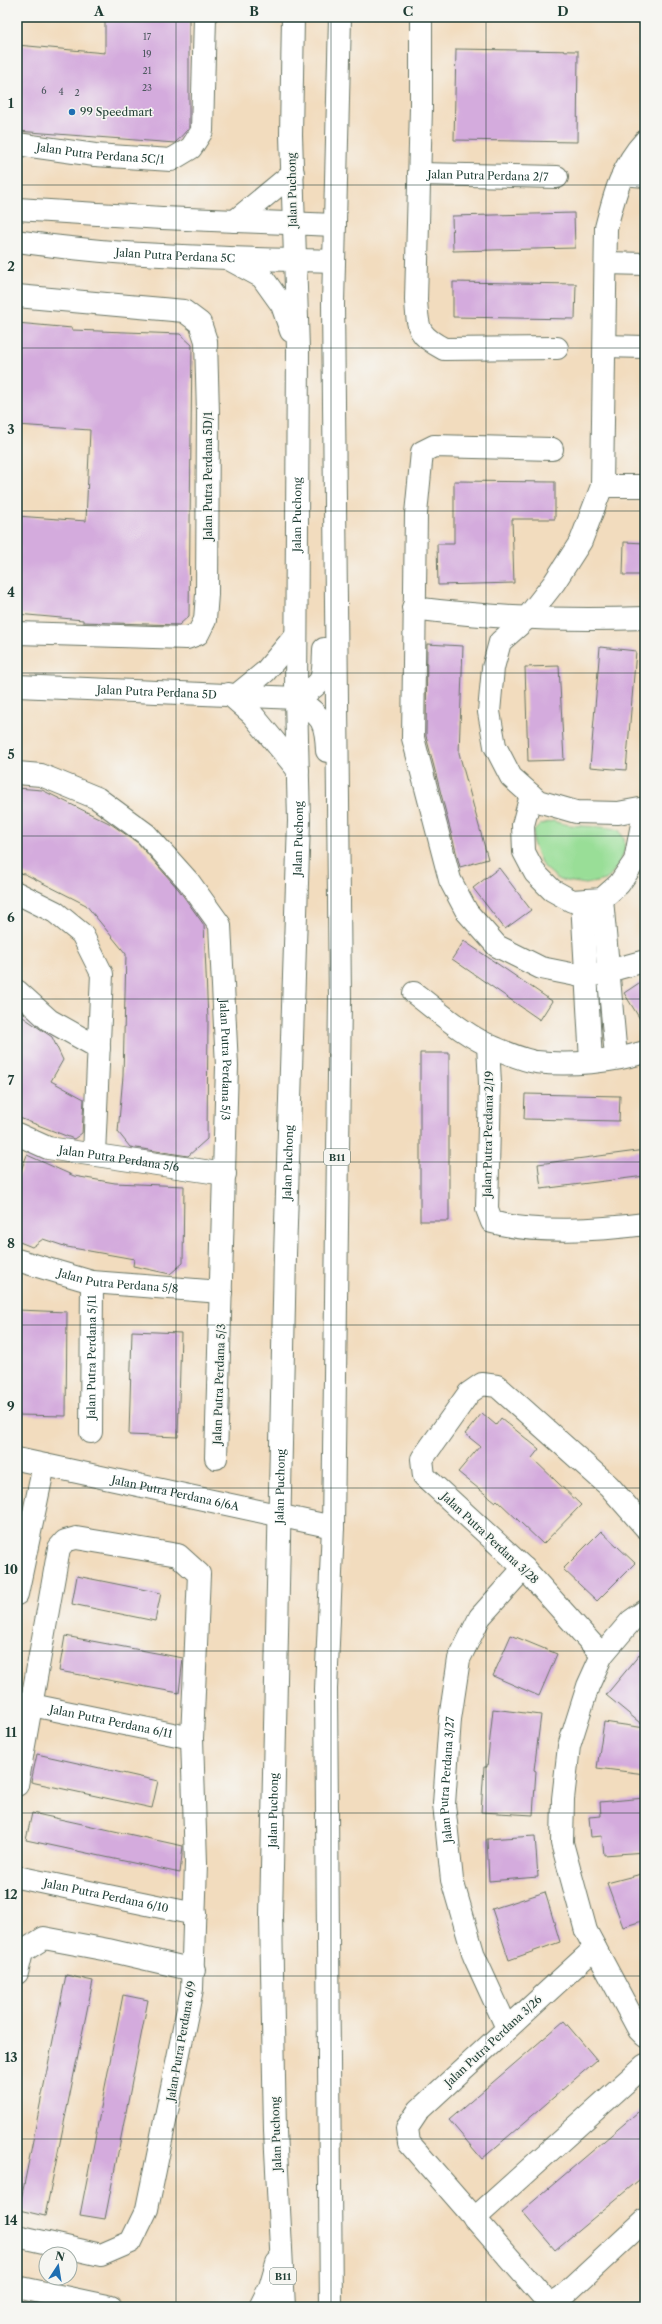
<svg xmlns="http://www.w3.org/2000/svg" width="662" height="2324" font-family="'Libre Caslon Text',serif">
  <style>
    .green { fill: #99de97; stroke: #5c8e66 }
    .building { fill: #d4abdd }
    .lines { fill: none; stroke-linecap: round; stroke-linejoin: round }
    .minor-casing { stroke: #697564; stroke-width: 24 }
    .major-casing { stroke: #697564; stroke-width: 24 }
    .minor { stroke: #fff; stroke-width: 22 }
    .major { stroke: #fff; stroke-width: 22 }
    .grid { fill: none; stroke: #1f3d34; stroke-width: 1; stroke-opacity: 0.55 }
    .poi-dot { fill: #1f6fb2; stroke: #f6f6f2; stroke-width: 1.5 }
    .labels { text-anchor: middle; stroke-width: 3; stroke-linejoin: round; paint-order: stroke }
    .number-label { font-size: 9px; fill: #4c585e }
    .shield { fill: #f6f6f2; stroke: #60746d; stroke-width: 1 }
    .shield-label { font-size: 10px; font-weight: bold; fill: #1f3d34 }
    .poi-label { font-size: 11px; fill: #1f3d34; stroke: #f6f6f2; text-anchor: start }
    .street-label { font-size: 11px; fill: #1f3d34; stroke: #f6f6f2 }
    .neatline { fill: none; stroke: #1f3d34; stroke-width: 1.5 }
    .grid-label { font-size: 13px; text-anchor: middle; font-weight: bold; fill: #1f3d34 }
  </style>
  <rect width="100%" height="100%" fill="#f6f6f2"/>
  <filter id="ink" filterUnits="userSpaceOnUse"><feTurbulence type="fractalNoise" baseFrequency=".025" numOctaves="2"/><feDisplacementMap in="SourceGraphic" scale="8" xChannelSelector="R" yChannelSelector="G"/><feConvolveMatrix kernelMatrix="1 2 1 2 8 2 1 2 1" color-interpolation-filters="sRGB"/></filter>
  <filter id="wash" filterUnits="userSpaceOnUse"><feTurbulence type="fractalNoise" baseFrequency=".012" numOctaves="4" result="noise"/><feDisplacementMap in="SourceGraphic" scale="16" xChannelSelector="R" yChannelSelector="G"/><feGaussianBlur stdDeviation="0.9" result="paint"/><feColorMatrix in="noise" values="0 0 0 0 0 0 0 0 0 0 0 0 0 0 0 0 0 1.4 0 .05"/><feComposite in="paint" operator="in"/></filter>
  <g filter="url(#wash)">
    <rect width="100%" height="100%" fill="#f2dcbe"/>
    <path class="green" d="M553,821c22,8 44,3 66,9l5,9 1,10 -6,16 -13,15 -20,4 -27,-4 -17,-15 -9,-22 1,-12 7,-7z"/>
    <g id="blocks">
      <path class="building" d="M105,17h84v111l-14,15 -158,-12v-86l88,8z
        M456,49l122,2 -1,91 -123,-2z
        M574,213l1,35 -122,3 -1,-35z
        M453,282l123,2 -1,35 -122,-2z
        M17,323l55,5v2l108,4 12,11 -3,271 -10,9 -96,-3v-2l-66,-6v-98l69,5 4,-91 -73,-5z
        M454,481l101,1v37h-43l2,64 -76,2 -1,-41h17z
        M624,542l21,1v32h-22z
        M427,644l36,2 -4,107 29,106 -28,8 -34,-131z
        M600,647l36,4 -10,119 -36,-3z
        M559,666l5,94 -36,1 -3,-94z
        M17,788l25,2 69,34 27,19 41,47 25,35 4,95 -1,119 -19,17 -58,-9 -12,-15 5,-56 3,-122 -40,-49 -61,-31 -8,-1z
        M499,868l32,42 -26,19 -32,-41z
        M464,941l88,60 -12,19 -88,-61z
        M645,979v48l-21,-34z
        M17,1013l35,24 11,23 -12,21 33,18 -2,34 -8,6 -57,-22z
        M420,1053h29v168h-29z
        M525,1094l95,2 -1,25 -95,-2z
        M645,1150v26l-104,13 -3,-25z
        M27,1155l47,21 41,7 69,3 -1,77 -13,11 -37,-8 1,-7 -67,-12 -24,-8 -11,8 -15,-6v-61z
        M18,1310l49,2 -1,104 -49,-1z
        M132,1331l49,2 -3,104 -49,-2z
        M482,1413l14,12 5,-7 38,31 -7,9 49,47 -38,39 -46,-44 -2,2 -37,-30 22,-26 -15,-12z
        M601,1531l34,32 -38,38 -34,-32z
        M77,1576l84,17 -6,28 -83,-17z
        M511,1635l46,19 -18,42 -46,-20z
        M65,1636l118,22 -4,35 -120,-22z
        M645,1648v79l-39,-32z
        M493,1709l48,6 -7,55 2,1 -3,44 -52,-3 3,-45h3z
        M604,1722l41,6v46l-48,-6z
        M37,1754l121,27 -6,27 -121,-26z
        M645,1798v54l-41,3 -2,-19 -11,1 -2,-20 12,-1 -1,-14z
        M32,1813l151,33 -3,27 -154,-33z
        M535,1836l3,41 -49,4 -2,-42z
        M645,1873v47l-22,7 -16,-44z
        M545,1892l15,50 -51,18 -17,-51z
        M66,1975l27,6 -48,235 -26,-6z
        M123,1995l25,5 -43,219 -25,-4z
        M564,2021l33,39 -115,99 -33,-39z
        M645,2106v69l-90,75 -33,-39z"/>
    </g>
  </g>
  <g filter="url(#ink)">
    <use href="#blocks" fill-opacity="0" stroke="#697564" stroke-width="1"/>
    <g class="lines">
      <g class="minor-casing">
        <g id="minor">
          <path d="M421,17v90l-5,193c2,29 1,35 28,49l113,-1"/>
          <path d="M645,141c-23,24 -31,55 -39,87l-4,258 -21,55 -27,42 -28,36 -26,23 -7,26 -4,44 6,34 16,31 27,24 38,11 42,1 27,-5"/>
          <path id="s1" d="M17,144l78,11 76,5 20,-12 11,-17 3,-114"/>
          <path id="s2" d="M419,174l138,3"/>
          <path d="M623,174l22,2"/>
          <path d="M17,209l145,9 173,7"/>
          <path id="s3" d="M17,241c104,16 212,17 317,20"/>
          <path d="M606,263l39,1"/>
          <path d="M17,296l167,15 16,12 6,18 2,72 -1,181 -2,26 -7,14 -11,4 -170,-5"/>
          <path d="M605,346l40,1"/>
          <path d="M552,449l-118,-3 -12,6 -6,62 -3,224 37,142 17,32 30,34 44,22 45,9 59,-16"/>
          <path d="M602,486h43"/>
          <path d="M413,608c78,10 154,13 232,10"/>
          <path id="s4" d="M17,686l279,12"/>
          <path id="s5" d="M17,773l24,2 56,23 49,36 43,48 31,43 7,141 -11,392"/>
          <path d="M531,795l-8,30 1,27 11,21 17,17 20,11 30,-2 17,-15 16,-23 10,-53"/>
          <path d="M17,893l38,19 27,22 20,40 -8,180"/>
          <path d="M602,899l14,158"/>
          <path d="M582,901l9,160"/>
          <path d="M17,991l32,29 50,28"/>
          <path d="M414,993c25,19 51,43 81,55 12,5 28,12 41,14 34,4 76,0 109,-10"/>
          <path d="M488,1045l2,39 -3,125 5,13c43,12 108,8 153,2"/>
          <path id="s6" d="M17,1134l31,14 177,26"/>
          <path id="s7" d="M17,1260l75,22 129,10"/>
          <path id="s8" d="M91,1432l1,-150"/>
          <path id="s9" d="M17,1459l316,68"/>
          <path d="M17,1594l27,-129"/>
          <path d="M645,1611l-14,10 -29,34 -14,31 -19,60 -6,53 -1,44 24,88 53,99 6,6"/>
          <path d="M602,1655l-78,-87 -100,-92 -2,-17 47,-66 13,-9 15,2 112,100 36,41"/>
          <path id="s10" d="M17,1702l175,36"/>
          <path d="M17,1785l42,-237 6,-7 11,-3 102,17 21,19 -7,164 4,125 -4,126 -45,220 -16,33 -30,13 -84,-19"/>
          <path id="s11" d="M17,1877l178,37"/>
          <path d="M595,1948l-176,162 -12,18 2,15 137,157 7,2 9,-5 83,-77"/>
          <path d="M17,1973l5,-21 22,-14 64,12 86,20"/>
          <path id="s12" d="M507,2028l-33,-72 -22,-76 -8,-76 6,-85 9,-60 21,-42 44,-49"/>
          <path d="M474,2219l171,-154"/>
          <path d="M17,2287l94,20"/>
        </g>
      </g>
      <g class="major-casing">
        <g id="major">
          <path d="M235,221l58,-48"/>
          <path d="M227,258l35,19 20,28 9,26"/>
          <path d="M324,649c-1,32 1,33 -28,49 25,19 30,21 31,53"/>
          <path d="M229,694l23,20 46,56"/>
          <path d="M238,694l27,-22 31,-37"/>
          <path d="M260,2307l10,-20 7,-24"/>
          <path id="s13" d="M284,2307l-9,-176 -4,-215 14,-661 14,-434 -3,-123 2,-349 -7,-214 2,-118"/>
          <path d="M331,2307l-5,-618 7,-162 7,-528 -7,-695 7,-287"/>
        </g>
      </g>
      <use href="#minor" class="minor"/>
      <use href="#major" class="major"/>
    </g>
  </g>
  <path class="grid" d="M176,17v2290M331,17v2290M486,17v2290M17,185h628M17,348h628M17,511h628M17,673h628M17,836h628M17,999h628M17,1162h628M17,1325h628M17,1488h628M17,1651h628M17,1813h628M17,1976h628M17,2139h628"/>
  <circle class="poi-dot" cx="72" cy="112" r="4"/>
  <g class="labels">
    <g class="number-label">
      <text x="147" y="40">17</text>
      <text x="147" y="57">19</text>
      <text x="147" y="74">21</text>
      <text x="147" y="91">23</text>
      <text x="44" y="94">6</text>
      <text x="61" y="95">4</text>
      <text x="77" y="96">2</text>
    </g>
    <g class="shield">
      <rect x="324" y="1149" width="26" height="16" rx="3"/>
      <rect x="270" y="2268" width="26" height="16" rx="3"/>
    </g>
    <g class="shield-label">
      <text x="337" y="1161">B11</text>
      <text x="283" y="2280">B11</text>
    </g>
    <g class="poi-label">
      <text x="80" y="116">99 Speedmart</text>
    </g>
    <g class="street-label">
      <text dy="4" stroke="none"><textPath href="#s1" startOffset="84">Jalan Putra Perdana 5C/1</textPath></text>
      <text dy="4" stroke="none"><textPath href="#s2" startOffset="69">Jalan Putra Perdana 2/7</textPath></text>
      <text transform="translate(292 190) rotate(-91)" y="4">Jalan Puchong</text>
      <text dy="4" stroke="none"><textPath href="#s3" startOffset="159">Jalan Putra Perdana 5C</textPath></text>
      <text transform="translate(208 476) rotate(-90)" y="4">Jalan Putra Perdana 5D/1</text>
      <text dy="4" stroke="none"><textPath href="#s13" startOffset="1793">Jalan Puchong</textPath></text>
      <text dy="4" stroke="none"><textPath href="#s4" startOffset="140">Jalan Putra Perdana 5D</textPath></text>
      <text dy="4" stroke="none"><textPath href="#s13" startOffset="1469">Jalan Puchong</textPath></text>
      <text dy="4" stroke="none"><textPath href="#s5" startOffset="398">Jalan Putra Perdana 5/3</textPath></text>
      <text transform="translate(488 1134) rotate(-89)" y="4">Jalan Putra Perdana 2/19</text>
      <text dy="4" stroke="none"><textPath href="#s6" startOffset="106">Jalan Putra Perdana 5/6</textPath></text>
      <text dy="4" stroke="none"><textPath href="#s13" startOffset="1145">Jalan Puchong</textPath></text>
      <text dy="4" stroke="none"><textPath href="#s7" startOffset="104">Jalan Putra Perdana 5/8</textPath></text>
      <text dy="4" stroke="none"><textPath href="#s8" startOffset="75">Jalan Putra Perdana 5/11</textPath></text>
      <text transform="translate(219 1384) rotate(-88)" y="4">Jalan Putra Perdana 5/3</text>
      <text dy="4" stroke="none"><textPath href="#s13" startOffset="821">Jalan Puchong</textPath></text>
      <text dy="4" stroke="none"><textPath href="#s9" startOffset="162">Jalan Putra Perdana 6/6A</textPath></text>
      <text transform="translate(490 1538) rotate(43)" y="4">Jalan Putra Perdana 3/28</text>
      <text dy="4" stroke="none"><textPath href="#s10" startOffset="96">Jalan Putra Perdana 6/11</textPath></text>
      <text dy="4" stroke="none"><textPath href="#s12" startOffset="259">Jalan Putra Perdana 3/27</textPath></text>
      <text dy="4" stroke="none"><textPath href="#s13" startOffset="497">Jalan Puchong</textPath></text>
      <text dy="4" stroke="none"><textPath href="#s11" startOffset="91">Jalan Putra Perdana 6/10</textPath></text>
      <text transform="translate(181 2041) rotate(-80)" y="4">Jalan Putra Perdana 6/9</text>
      <text transform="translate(493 2041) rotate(-43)" y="4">Jalan Putra Perdana 3/26</text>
      <text transform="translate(276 2134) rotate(-92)" y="4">Jalan Puchong</text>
    </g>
  </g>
  <rect width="662" height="2324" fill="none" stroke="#f6f6f2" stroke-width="44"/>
  <g transform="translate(58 2266) rotate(12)"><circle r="19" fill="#f6f6f2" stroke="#a0aca6"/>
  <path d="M0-3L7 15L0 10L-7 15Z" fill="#1f6fb2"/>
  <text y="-6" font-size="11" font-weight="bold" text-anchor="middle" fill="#1f3d34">N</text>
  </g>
  <rect x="22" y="22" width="618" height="2280" class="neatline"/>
  <g class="grid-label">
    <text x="99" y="16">A</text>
    <text x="254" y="16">B</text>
    <text x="408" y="16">C</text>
    <text x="563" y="16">D</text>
    <text x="11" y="108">1</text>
    <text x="11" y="271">2</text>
    <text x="11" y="434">3</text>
    <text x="11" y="597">4</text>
    <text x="11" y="759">5</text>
    <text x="11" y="922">6</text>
    <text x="11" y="1085">7</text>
    <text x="11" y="1248">8</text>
    <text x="11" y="1411">9</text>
    <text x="11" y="1574">10</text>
    <text x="11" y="1737">11</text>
    <text x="11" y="1899">12</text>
    <text x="11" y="2062">13</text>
    <text x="11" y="2225">14</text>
  </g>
</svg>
